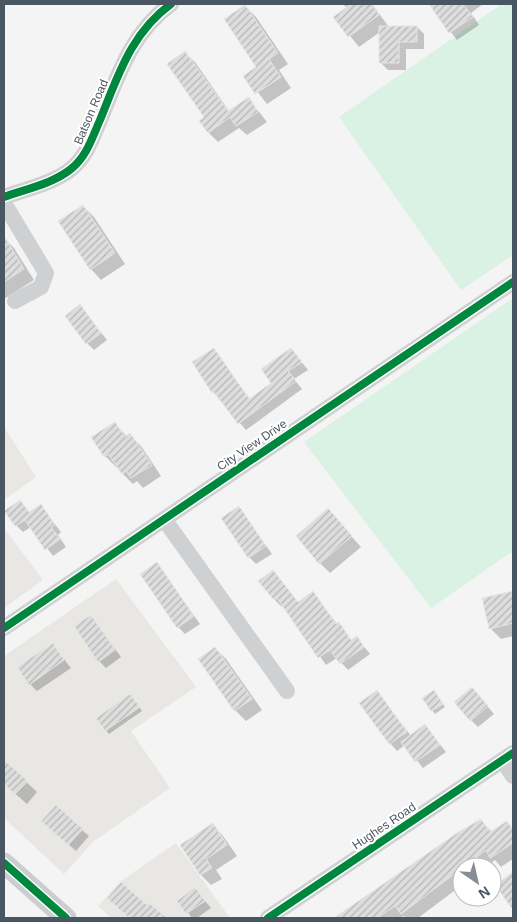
<svg xmlns="http://www.w3.org/2000/svg" width="517" height="922" font-family="Arial,sans-serif">
  <style>
    .commercial { fill: #e8e7e3 }
    .green { fill: #d9f2e3 }
    .shadow { fill: #0003 }
    .building { fill: url(#building-hatch); stroke: #e5e6e7 }
    .lines { fill: none; stroke-linecap: round; stroke-linejoin: round }
    .minor { stroke: #ced0d2; stroke-width: 16 }
    .major { stroke: #caced1; stroke-width: 21 }
    .cycleway-casing { stroke: #fff; stroke-width: 11 }
    .cycleway { stroke: #00873e; stroke-width: 8 }
    .labels { text-anchor: middle; stroke-width: 4.5; stroke-linejoin: round; paint-order: stroke }
    .street-label { font-size: 12px; fill: #4a5661; stroke: #fff }
  </style>
  <defs>
    <pattern id="building-hatch" width="6" height="6" patternUnits="userSpaceOnUse" patternTransform="scale(1.25)"><rect width="6" height="6" fill="#ddddde"/><path d="M-1 1l2-2M0 6l6-6M5 7l2-2" fill="none" stroke="#b5b6b7"/></pattern>
  </defs>
  <rect width="100%" height="100%" fill="#f4f4f4"/>
  <path class="commercial" d="M4,427l32,50 -32,23z
    M4,528l39,52 -39,28z
    M116,579l80,108 -65,44 39,57 -77,54 -29,32 -60,-56v-162z
    M176,843l54,75h-119l-13,-12 23,-25z"/>
  <path class="green" d="M502,4h11v251l-52,35 -122,-173z
    M513,298v253l-82,57 -127,-166z"/>
  <path class="shadow" d="M343,4h29l17,23h28l7,7v15h-18v21h-18l-7,-7 -1,-31 -21,15 -24,-30 12,-9z
    M434,4h49l-12,9 8,12 -22,15 -26,-34z
    M245,6l11,11 32,47 -9,6 12,18 -24,16 -22,-28 13,-9z
    M185,53l10,9 34,49 20,-12 18,23 -20,13 -8,-7 -21,14 -9,-9z
    M83,206l11,11 31,47 -24,16 -10,-11z
    M4,238l10,10 20,32 -30,19z
    M80,306l27,34 -13,10 -7,-7z
    M291,349l17,21 -14,9 8,10 -56,41 -33,-38 1,-42 36,49 23,-16z
    M115,423l12,14 3,-2 11,11 20,30 -18,12 -6,-7 -4,3 -28,-28z
    M20,501l10,12 11,-7 20,26 -3,3 8,12 -13,9 -22,-29 -8,5 -7,-7z
    M239,508l33,46 -16,10 -7,-7z
    M328,510l33,37 -31,26 -10,-10z
    M157,564l43,60 -15,10 -7,-7z
    M273,571l26,32 14,-10 25,32 14,16 5,-3 13,16 -22,16 -11,-12 -11,7 -42,-60 -2,2 -7,-7 -15,-19z
    M513,592v44l-12,3 -11,-11 -7,-29z
    M91,616l30,41 -15,11 -7,-7z
    M53,645l18,23 -34,23 -7,-7z
    M215,648l11,11 36,51 -16,11 -11,-11z
    M377,691l34,45 14,-10 21,26 -23,16 -18,-23 -8,6 -7,-8z
    M130,695l12,16 -33,23 -12,-16z
    M437,695l8,12 -10,7 -11,-15z
    M479,696l15,18 -16,13 -7,-7z
    M4,761l33,31 -10,12 -23,-20z
    M481,821l11,11 15,-9 6,6v30l-12,8 -6,-7 -9,7h-24v18l-44,33h-11l-3,-2 -4,2h-64l122,-84z
    M213,825l10,11 14,20 -21,14 6,9 -11,6 -10,-10 -20,-30z
    M50,828l32,2 7,6 -13,15z
    M195,889l16,19 -14,10h-5l-13,-17z"/>
  <path class="building" d="M351,4h20l8,11 -31,22 -15,-20z
    M429,4h34l10,13 -24,16z
    M245,5l33,48 -9,6 12,18 -26,17 -12,-18 13,-9 -32,-48z
    M379,26h38v16h-18v21h-20z
    M185,51l43,60 21,-14 9,15 -22,14 -6,-9 -22,16 -9,-12 5,-4 -37,-53z
    M83,205l32,48 -25,17 -32,-49z
    M4,236l20,33 -20,13z
    M80,304l21,29 -15,11 -21,-28z
    M214,348l35,51 22,-16 -10,-14 30,-21 11,14 -14,9 8,10 -58,43 -24,-32 -2,1 -20,-31z
    M115,422l10,15 5,-4 22,32 -21,13 -5,-7 -4,3 -14,-20 -4,3 -13,-20z
    M20,500l9,12 12,-8 14,21 -4,2 9,12 -15,11 -20,-30 -10,6 -11,-15z
    M239,506l27,40 -18,12 -27,-40z
    M328,508l24,28 -33,28 -23,-28z
    M157,562l37,54 -17,12 -37,-54z
    M273,570l25,32 15,-11 23,33 3,-2 12,18 6,-4 7,11 -24,17 -10,-14 -12,8 -41,-60 -3,2 -16,-19z
    M513,591v32l-24,6 -7,-31z
    M91,615l24,35 -17,12 -24,-36z
    M53,643l11,17 -35,25 -12,-18z
    M215,647l37,52 -18,12 -36,-52z
    M472,687l16,19 -18,15 -16,-19z
    M377,690l30,42 -18,12 -30,-41z
    M434,690l9,14 -12,7 -9,-13z
    M130,694l10,13 -35,24 -9,-13z
    M425,724l15,21 -25,17 -14,-20z
    M4,760l24,21 -13,13 -11,-10z
    M56,805l27,24 -15,16 -27,-24z
    M481,819l9,13 17,-11 6,9v13l-23,15 -4,-8 -85,64 -6,-8 -18,12h-43l123,-85z
    M213,823l14,22 -21,14 6,9 -12,7 -20,-30z
    M513,872v38l-18,-25z
    M121,882l26,23 2,-2 18,15h-38l-22,-20z
    M195,887l10,14 -19,13 -9,-13z"/>
  <g class="lines">
    <path class="minor" d="M4,197c22,-8 48,-13 67,-28 16,-13 21,-31 29,-49 18,-44 31,-87 71,-116
      M4,203l42,70 -5,14 -26,14
      M164,519l123,172
      M4,628l509,-346
      M503,761l10,15
      M268,918l245,-165"/>
    <path class="major" d="M4,863l62,55"/>
    <g class="cycleway-casing">
      <path id="cycleway" d="M4,197c22,-8 48,-13 67,-28 16,-13 21,-31 29,-49 18,-44 31,-87 71,-116
        M4,628l509,-346
        M4,863l62,55
        M268,918l245,-165"/>
    </g>
    <use href="#cycleway" class="cycleway"/>
  </g>
  <g class="labels">
    <g class="street-label">
      <text transform="translate(91 112) rotate(-67)" y="4">Batson Road</text>
      <text transform="translate(252 445) rotate(-34)" y="4">City View Drive</text>
      <text transform="translate(384 826) rotate(-34)" y="4">Hughes Road</text>
    </g>
  </g>
  <rect width="517" height="922" fill="none" stroke="#4a5661" stroke-width="10"/>
  <g transform="translate(477 882) rotate(146)"><circle r="24" fill="#ffffff" stroke="#b7bbc0"/>
  <path d="M0-4L9 19L0 12L-9 19Z" fill="#868d94"/>
  <text y="-8" font-size="14" font-weight="bold" text-anchor="middle" fill="#4a5661">N</text>
  </g>
</svg>
